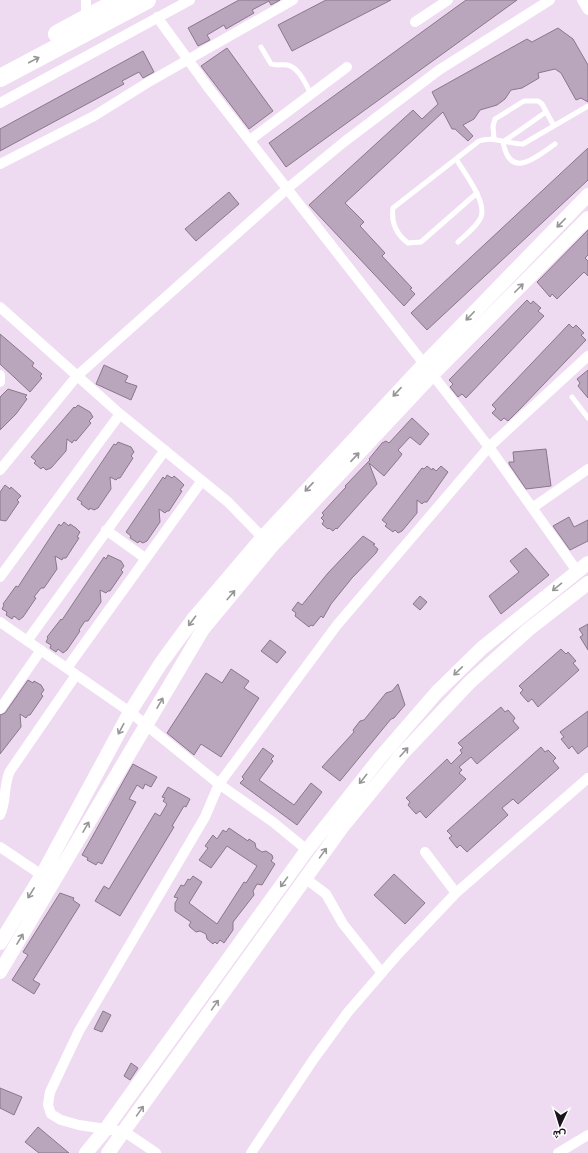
<svg xmlns="http://www.w3.org/2000/svg" width="588" height="1153" font-family="Montserrat,Vazirmatn,sans-serif">
  <style>
    .building { fill: #baa6bc; stroke: #8a778c }
    .lines { fill: none; stroke-linecap: round; stroke-linejoin: round }
    .lane { stroke: #fff; stroke-width: 5 }
    .street { stroke: #fff; stroke-width: 10 }
    .secondary { stroke: #fff; stroke-width: 14 }
    .highway { stroke: #fff; stroke-width: 18 }
    .oneway { stroke: #989599 }
  </style>
  <rect width="100%" height="100%" fill="#efdbf1"/>
  <path class="building" d="M239,0h41l-9,5 -2,-4 -17,9 2,3 -28,16 -2,-4 -17,10 3,5 -12,6 -10,-18z
    M326,0h65l-99,51 -14,-26z
    M466,0h51l-231,167 -17,-24z
    M558,28l15,11 15,26v37l-7,-4 -5,2 -15,-27 -6,-4 -17,4 1,5 -17,10 -11,2 -6,9 -8,6 -17,5 -6,9 -11,6 10,11 -5,5 -13,-12h-3l-9,-17 -98,91 19,19 -4,4 25,27 -3,3 30,32 -2,1 5,5 -11,12 -95,-101 104,-95 9,9 16,-15 -6,-12 95,-53 5,3z
    M227,48l46,63 -24,18 -48,-63z
    M143,51l11,21 -11,6 -4,-6 -17,9 2,3 -124,67v-22z
    M588,148v32l-161,150 -16,-17z
    M229,192l10,12 -43,37 -11,-12z
    M588,230v25l-3,3 3,3v15l-4,-4 -27,27 -5,-5 -2,3 -13,-15z
    M527,300l4,4 2,-3 8,7 -3,3 6,5 -78,82 -4,-4 -4,3 -8,-10 3,-3 -4,-4z
    M569,324l4,4 3,-3 8,8 -3,2 5,5 -66,69 -12,12 -4,-3 -3,3 -9,-8 4,-4 -4,-4z
    M0,334l34,29 -2,3 10,8 -2,2 2,2 -12,14 -30,-28z
    M104,365l24,11 -3,6 12,4 -6,14 -35,-16z
    M588,370v28l-10,-12 2,-3 -3,-4z
    M8,389l19,6 -2,2 2,2 -11,15 -16,16v-33z
    M78,405l12,7 3,5 -4,4 2,2 -15,18 -2,-1 -2,3 -5,-4 -1,12 -15,17 -5,2 -3,-3 -2,2 -7,-6 2,-2 -5,-4 43,-50 1,1z
    M412,418l17,16 -9,11 -10,-8 -12,13 4,4 -2,3 -16,19 -15,-13 8,21 -40,45 -1,-1 -3,3 -4,-3 -1,1 -6,-5 2,-3 -3,-3 3,-3 -2,-2 24,-26 -1,-1 25,-26 -1,-1 13,-16 4,-2 3,2z
    M118,442l13,5 3,5 -3,4 2,2 -13,20h-2l-2,2 -6,-3 1,12 -13,19 -4,2 -4,-2 -1,2 -8,-6 1,-2 -5,-3 37,-55 2,1z
    M546,449l5,37 -25,3 -17,-25v-2h5l-1,-10z
    M427,466l5,4 1,-2 3,3 5,-5 7,6 -21,30h-3l-2,2 -5,-4v13l-15,18 -4,2 -3,-3 -2,2 -8,-6 2,-2 -5,-4 40,-52 2,1z
    M167,475l5,3 2,-2 6,5 4,4 -4,5 2,1 -13,20h-2l-2,2 -6,-4 1,13 -13,19 -4,2 -4,-2 -1,2 -8,-5 1,-2 -5,-4 37,-55 2,2z
    M5,485l5,4 1,-2 10,9 -4,4 2,2 -13,19 -6,-1v-28z
    M569,517l5,10 14,-7v21l-18,9 -17,-24z
    M64,522l5,4 1,-2 6,4 4,4 -3,5 2,1 -13,20h-3l-1,2 -7,-4 2,13 -13,19h-3l-7,9 2,1 -13,19 -4,3 -5,-4 -2,3 -6,-4 1,-3 -5,-3 2,-4 -1,-1 13,-18 2,1 41,-63 2,2z
    M363,536l12,8 -2,1 5,4 -2,4 -24,25 -21,26 -8,14 -2,-2 -8,10 -2,-1 -2,2 -14,-11 1,-3 -4,-3 6,-8 4,3 26,-32z
    M526,548l23,27 -48,39 -12,-18 30,-24 -9,-11z
    M108,555l13,6 3,5 -3,4 2,2 -13,19h-2l-2,2 -6,-3 1,12 -13,19h-3l-6,9 1,1 -13,19 -4,3 -5,-4 -2,3 -6,-4 1,-3 -5,-3 2,-4 -1,-1 14,-18 1,1 42,-63 2,2z
    M420,596l7,6 -7,8 -7,-6z
    M588,624v26l-8,-13 3,-2 -4,-6z
    M270,640l16,12 -9,11 -16,-12z
    M561,649l5,5 2,-2 8,9 -3,2 6,7 -41,37 -6,-8 -4,3 -8,-9 3,-3 -4,-4z
    M231,669l18,12 -5,7 15,10 -38,59 -20,-13 -7,11 -27,-22 39,-60 16,10z
    M28,680l5,3 1,-2 7,4 3,5 -3,4 2,2 -13,19h-2l-2,3 -6,-4 1,13 -21,27v-39l5,-2z
    M398,684l7,21 -11,13 -3,1 -51,62 -18,-14 32,-35 -1,-2 7,-9 4,-1 22,-27 6,-2z
    M501,707l4,5 3,-2 7,8 -2,3 6,7 -42,36 -6,-7 -12,10 3,3 -3,3 7,6 -40,39 -6,-7 -4,3 -8,-9 2,-3 -4,-4 41,-39 4,5 11,-11 -2,-3 3,-2 -5,-5z
    M588,711v35l-10,8 -6,-8 -3,3 -8,-10 3,-2 -4,-5z
    M541,747l4,5 3,-2 8,8 -3,3 6,7 -41,36 -5,-5 -11,9 6,7 -41,37 -7,-7 -3,3 -8,-10 3,-2 -5,-5z
    M263,748l11,8 -3,3 2,2 -14,19 35,25 17,-22 11,9 -25,33 -57,-42 4,-4 -2,-2z
    M133,764l24,13 -6,10 -6,-3 -2,5 -6,-4 -8,14 7,3 -34,62 -4,-2 -2,3 -9,-5 1,-2 -6,-3z
    M168,787l22,12 -4,8 -2,-1 -12,20 2,1 -54,89 -25,-15 9,-15 5,3 46,-76 5,3 7,-12 -4,-3 2,-3 -3,-1z
    M229,828l19,13 1,-2 6,4 1,5 6,4 4,-1 6,4 1,3 -2,3 4,3 -13,21 -5,-1 -4,7 1,4 -21,27v8l-9,13 -4,-3 -3,4 -2,-2 -2,2 -6,-5 -1,-5 -6,-3 -4,1 -6,-5 -1,-2 2,-3 -16,-11v-8l3,-5 -4,-1 7,-12 3,1 4,-7 2,1 3,-4 9,6 -13,21 28,21 27,-42 2,1 11,-17 -30,-20 -16,22 -12,-8 9,-12 -3,-2 8,-11 4,4 6,-9 3,2z
    M394,874l31,29 -20,21 -31,-29z
    M60,893l14,5 -1,2 7,5 -47,75 7,4 -6,10 -22,-14 16,-25 -5,-3z
    M103,1011l8,4 -9,17 -8,-3z
    M131,1063l7,5 -8,12 -6,-4z
    M0,1088l22,9 -8,18 -14,-7z
    M38,1127l31,26h-30l-14,-11z"/>
  <g class="lines">
    <path class="lane" d="M261,47l10,17c6,2 10,0 16,1 12,2 19,20 24,29
      M546,112l-43,30c7,38 32,16 52,2
      M494,139l-1,-13 2,-7 29,-18h14l4,3 12,22
      M456,159c8,13 31,43 25,58 -4,10 -16,18 -23,25
      M477,193l-56,49 -13,1c-12,-9 -17,-20 -15,-35l86,-67c15,-5 29,3 44,3l65,-38
      M572,397l16,21"/>
    <path class="street" d="M582,0l6,10
      M157,17l53,73 279,357 88,124
      M86,18v-18
      M415,22l33,-22
      M0,103l190,-103
      M250,140l97,-73
      M0,164l94,-48 53,-33 146,-83
      M0,307l120,107 108,88 39,40
      M0,375v7
      M0,470l77,-94 211,-188 56,-46 95,-72 111,-70
      M532,508l56,-39
      M106,530l39,28
      M0,577l120,-163
      M0,622l130,90 89,72 54,38 34,28
      M27,641l138,-191
      M67,668l134,-186
      M0,709l41,-59
      M0,815c7,-14 3,-30 10,-44l66,-96
      M0,847l46,31
      M425,852l31,41
      M305,878l21,16 17,30 39,49
      M156,1153l-31,-21 -46,-7 -18,-5 -10,-6 -3,-9 2,-13 29,-61 126,-214 14,-33 118,-159 152,-178 99,-91
      M251,1153l62,-93 35,-48 51,-59 57,-60 132,-115
      M558,1153l30,-18"/>
    <path class="secondary" d="M0,943l42,-68 88,-163 31,-49 33,-45 68,-80 162,-174 164,-169
      M0,972l203,-343 68,-82 161,-172 156,-157
      M86,1153l19,-23 202,-280 72,-91 58,-67 45,-44 106,-85
      M108,1153l235,-327 59,-72 68,-72 59,-53 59,-46"/>
    <path class="highway" d="M57,34l63,-34
      M0,78l147,-78"/>
  </g>
  <defs><path id="oneway-shaft" d="M-6 0H5M1.5-3L5.5 0L1.5 3" fill="none" stroke-width="1.6" stroke-linecap="round" stroke-linejoin="round"/></defs>
  <g class="oneway">
    <use href="#oneway-shaft" transform="translate(34 60) rotate(-28)"/>
    <use href="#oneway-shaft" transform="translate(561 223) rotate(134)"/>
    <use href="#oneway-shaft" transform="translate(519 288) rotate(-45)"/>
    <use href="#oneway-shaft" transform="translate(470 316) rotate(134)"/>
    <use href="#oneway-shaft" transform="translate(397 392) rotate(133)"/>
    <use href="#oneway-shaft" transform="translate(355 457) rotate(-47)"/>
    <use href="#oneway-shaft" transform="translate(309 487) rotate(133)"/>
    <use href="#oneway-shaft" transform="translate(557 587) rotate(141)"/>
    <use href="#oneway-shaft" transform="translate(231 595) rotate(-50)"/>
    <use href="#oneway-shaft" transform="translate(192 621) rotate(127)"/>
    <use href="#oneway-shaft" transform="translate(458 671) rotate(136)"/>
    <use href="#oneway-shaft" transform="translate(160 703) rotate(-60)"/>
    <use href="#oneway-shaft" transform="translate(121 729) rotate(118)"/>
    <use href="#oneway-shaft" transform="translate(404 752) rotate(-48)"/>
    <use href="#oneway-shaft" transform="translate(363 779) rotate(129)"/>
    <use href="#oneway-shaft" transform="translate(86 827) rotate(-60)"/>
    <use href="#oneway-shaft" transform="translate(323 853) rotate(-54)"/>
    <use href="#oneway-shaft" transform="translate(284 882) rotate(126)"/>
    <use href="#oneway-shaft" transform="translate(31 893) rotate(122)"/>
    <use href="#oneway-shaft" transform="translate(20 939) rotate(-59)"/>
    <use href="#oneway-shaft" transform="translate(215 1005) rotate(-55)"/>
    <use href="#oneway-shaft" transform="translate(140 1111) rotate(-55)"/>
  </g>
  <g transform="translate(560 1125) rotate(184)" stroke="#ffffff" stroke-width="3" paint-order="stroke">
  <path d="M0-3L7 15L0 10L-7 15Z" fill="#1b141c"/>
  <text y="-6" font-size="11" font-weight="bold" text-anchor="middle" fill="#1b141c">ش</text>
  </g>
</svg>
